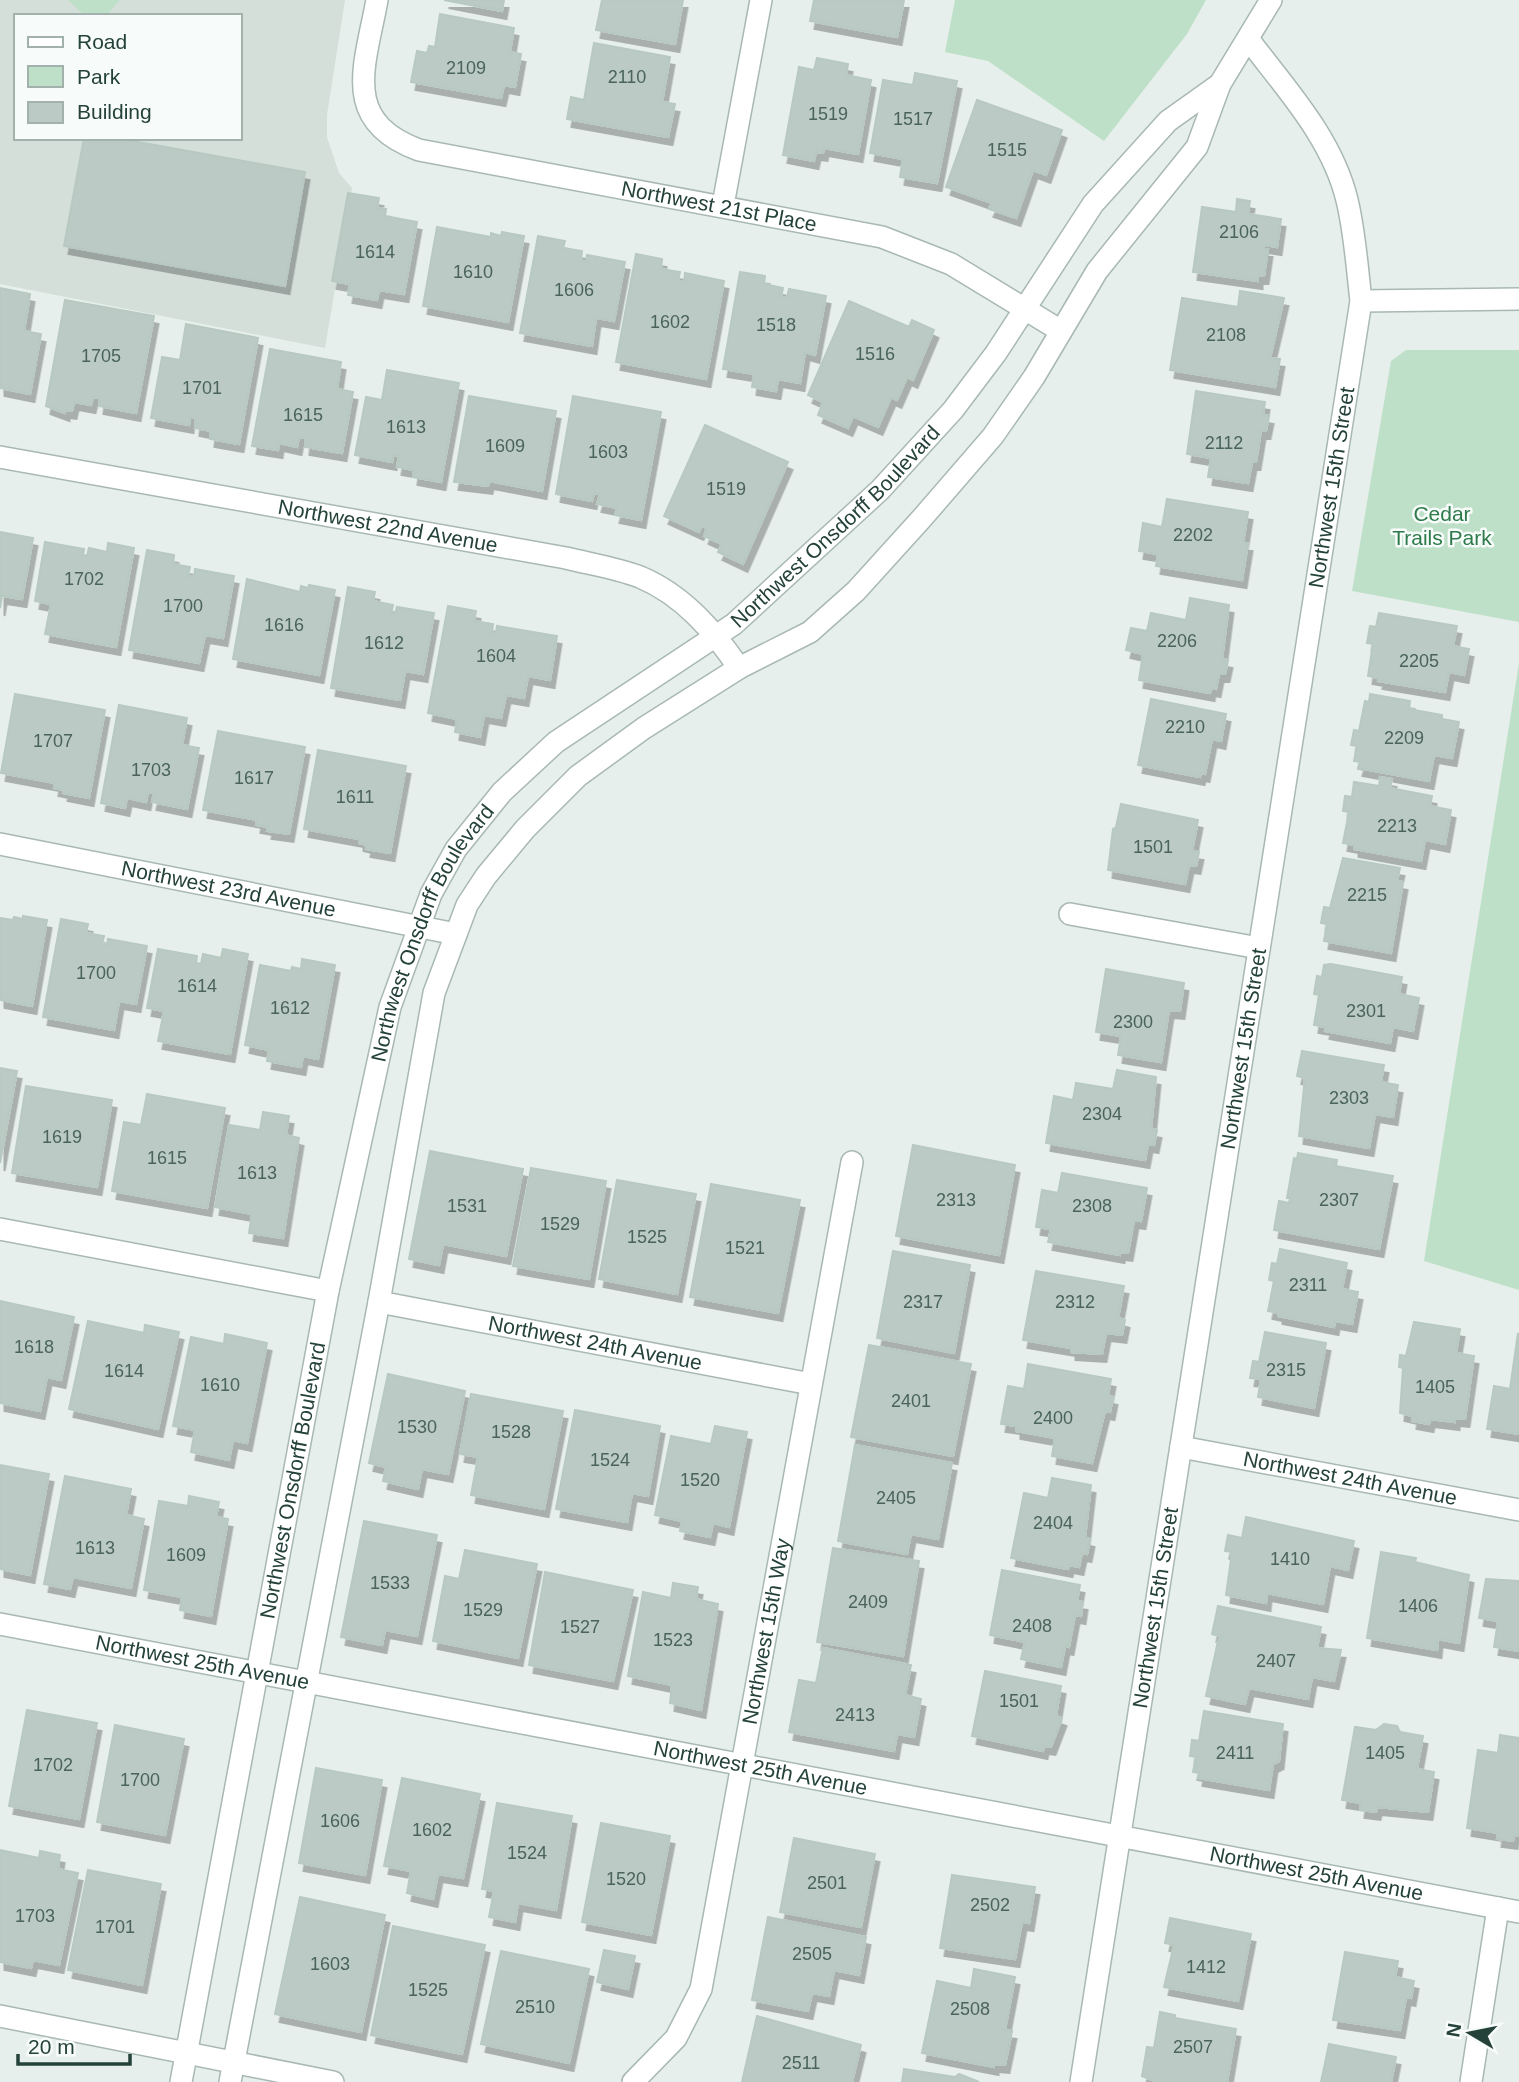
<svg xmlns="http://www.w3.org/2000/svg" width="1519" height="2082" font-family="Helvetica,sans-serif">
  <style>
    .built { fill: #d4dfda; fill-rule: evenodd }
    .green { fill: #bfe0c8 }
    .building { fill: #bbcac4; stroke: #b8c9c2; stroke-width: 2; filter: url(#shadow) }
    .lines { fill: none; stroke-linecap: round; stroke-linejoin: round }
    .minor-casing { stroke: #a8b8b2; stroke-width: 24 }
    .tertiary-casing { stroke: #a8b8b2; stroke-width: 24 }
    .minor { stroke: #fff; stroke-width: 21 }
    .tertiary { stroke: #fff; stroke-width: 21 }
    .labels { text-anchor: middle; stroke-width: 5; stroke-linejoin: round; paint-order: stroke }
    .number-label { font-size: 18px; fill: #4a645c }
    .street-label { font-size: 21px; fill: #24423a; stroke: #f7fbf9 }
    .park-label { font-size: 21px; fill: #2d7a4b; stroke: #f7fbf9 }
  </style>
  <defs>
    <filter id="shadow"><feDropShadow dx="4.5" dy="8" stdDeviation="0" flood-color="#0004"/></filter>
  </defs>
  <rect width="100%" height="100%" fill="#e6efeb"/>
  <path class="built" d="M0,0h345l-18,115v22l12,36 13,15 -27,160 -325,-64zM16,16h224v122h-224z"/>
  <path class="green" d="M68,0h52l-14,16h-21z
    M955,0h251l-19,34 -83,107 -116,-80 -43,-9z
    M1406,350h113v272l-167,-31 39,-230z
    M1519,663v627l-95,-29z"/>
  <path class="building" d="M444,0h60l-2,11z
    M602,0h81l-8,44 -79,-14z
    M814,0h90l-7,37 -87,-16z
    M440,14l74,14 -4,24 11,2 -6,33 -11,-2 -3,13 -90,-16 6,-31 10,2 2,-7 6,1z
    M594,43l76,14 -8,45 13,2 -7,33 -101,-18 4,-22 13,3z
    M817,58l31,6 -2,11 25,5 -13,74 -34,-6 -1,5 -7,-1 -2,9 -31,-6 16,-88 15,3z
    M915,73l42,8 -20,102 -37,-6 3,-18 -33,-6 13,-73 30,5z
    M977,100l85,30 -16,45 -13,-5 -17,48 -27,-9 3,-6 -46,-16z
    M84,138h32l189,34 -20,114 -221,-40z
    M348,193l31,5 -2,10 9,1 -1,7 32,6 -13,72 -25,-4 -2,10 -29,-5 2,-11 -18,-3z
    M1237,199l13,2 -2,13 33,5 -4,28 -13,-2 -1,4h5l-4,27h-6v5l-65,-9 9,-65 34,5z
    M437,227l54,10v-4l10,3 1,-4 22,4 -16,86 -85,-16z
    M538,236l27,5 -2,7 19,3 -1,10 5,1 1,-7 38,7 -11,59 -18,-3 -4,28 -72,-13z
    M636,254l26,5 -1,10 19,3 -2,9 6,1 1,-9 39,8 -18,98 -90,-17z
    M740,272l25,4 -1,8 19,4 -2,9h6l2,-8 37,7 -11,59 -10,-3 -5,31 -22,-4 -2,12 -24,-4 2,-13 -31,-5z
    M0,288l30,6 -6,37 17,3 -11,60 -30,-6z
    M1240,291l44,7 -14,60 10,1 -5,28 -105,-17 12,-72 56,9z
    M65,300l89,16 -18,97 -37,-7 1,-8 -7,-1 -2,8 -17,-3 -2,9 -7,-1v3l-19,-7z
    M849,301l60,26 3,-7 22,10 -21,50 -6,-3 -10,23 -6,-3 -13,30 -25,-11 -5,12 -30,-13 5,-13 -15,-7z
    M186,324l72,14 -19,106 -29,-5 1,-8 -16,-3 1,-10 -6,-1 -1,8 -38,-7 11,-61 18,3z
    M270,349l71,13 -4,27 16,3 -11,61 -37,-6 1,-9 -7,-1 -2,10 -18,-4 -1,7 -26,-4z
    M387,370l72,13 -18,99 -28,-5 1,-7 -17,-3 2,-11 -6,-1 -1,7 -37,-7 11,-58 16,3z
    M1196,391l69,11 -2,13 6,1 -3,15h-5l-5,31h-4l-4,21 -40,-6 3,-19 -24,-4z
    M469,396l87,15 -14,80 -53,-10 -1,5 -34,-4z
    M573,396l88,16 -20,108 -26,-5 2,-7 -20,-4 3,-10 -6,-1 -2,8 -36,-7z
    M705,425l83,37 -45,102 -25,-12 4,-8 -18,-8 3,-8 -5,-2 -3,6 -35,-16z
    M1167,499l81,13 -5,31h5l-6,37 -86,-14 2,-12 -19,-3 4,-28 19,4z
    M0,532l33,6 -11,61 -20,-3 -2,12z
    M45,542l39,7 -1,6 4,1 2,-8 18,4 1,-9 26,5 -18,99 -71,-13 6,-30 -16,-3z
    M147,550l27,5 -1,9 17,3 -2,9 6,1 1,-8 39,7 -11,62 -18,-3 -6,28 -70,-13z
    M247,579l53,13 1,-6 7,2 1,-3 26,5 -16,85 -86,-16z
    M348,587l27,5 -2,9 20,4 -2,9h4l2,-7 37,6 -11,61 -18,-3 -5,29 -69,-12z
    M1190,598l39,7 -7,54 6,1 -3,14h-6l-3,15 -5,-1 -1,5 -71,-13 4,-26 -17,-4 5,-22 16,3 4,-18 35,7z
    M448,606l28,5 -2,10 19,3 -1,9h4l1,-7 60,10 -7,44 -22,-4 -4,22 -18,-3 -5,23 -17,-3 -4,22 -25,-5 2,-13 -29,-6z
    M1379,613l78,13 -4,20 16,3 -5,26 -15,-3 -4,20 -67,-11 1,-3 -11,-2 5,-32 -6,-1 3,-17 6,1z
    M15,694l90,16 -16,88 -26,-5 1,-3 -10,-2 1,-5 -54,-10z
    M1370,694l40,7 -1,8 33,6v4l17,3 -7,36 -18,-3 -5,26 -71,-13 2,-6 -6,-1 3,-15 -6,-1 3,-15 5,1 6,-30 4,1z
    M1151,699l75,15 -5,27 -9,-2 -7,35 -4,-1 -1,4 -62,-12z
    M119,705l68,13 -5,27 17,3 -12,61 -35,-7 2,-9 -6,-1 -2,10 -19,-4 -2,10 -24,-5z
    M218,731l87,16 -16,87 -22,-3 1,-4 -12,-2 1,-5 -54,-10z
    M318,750l88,16 -16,87 -24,-4 1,-4 -8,-2v-4l-55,-10z
    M1380,777l12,2 -2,9 42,8 -2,10 21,4 -6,34 -20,-4 -4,21 -67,-12v-4l-11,-2 6,-31 -6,-1 2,-15 7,1 2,-15 25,4z
    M1121,804l77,16 -6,31 7,1 -3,14 -7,-1 -4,19 -77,-14 5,-41 3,-2z
    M1343,858l57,10 -3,13 6,1 -12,71 -67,-12 3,-17 -6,-1 3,-16 6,1z
    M23,916l24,4 -15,86 -32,-6v-82l13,2 1,-3 9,2z
    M61,919l27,5 -2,9 18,3 -2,8 5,1 1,-6 39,7 -11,58 -17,-3 -5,29 -71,-13z
    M158,949l39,7 -1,7 5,1 2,-10 18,4 2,-9 25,5 -18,100 -72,-13 6,-30 -17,-3z
    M302,959l33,6 -17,94 -15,-3 -2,11 -34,-6 2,-11 -24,-5 15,-80 31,6 1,-4 9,2z
    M1331,964l71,13 -3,17 20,4 -6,33 -20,-4 -3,16 -65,-12 1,-4 -12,-2 5,-30 -5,-1 3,-18 5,1 2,-12z
    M1106,969l78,14 -4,28 -11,-1 -8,52 -43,-7 3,-19 -25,-4z
    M1302,1051l82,14 -3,17 17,3 -5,32 -18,-3 -6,34 -70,-12 6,-58 -8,-2z
    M0,1068l17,3 -17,92z
    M1117,1070l39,7 -5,52 6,1 -3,15 -6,-1 -3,16 -99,-17 8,-47 19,4 3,-17 37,6z
    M26,1086l86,14 -15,87 -85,-14z
    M147,1094l78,14 -18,100 -95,-17 12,-69 17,3z
    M263,1112l26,4 -3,19 13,3 -16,100 -34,-5 3,-19 -37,-7 14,-82 31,5z
    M913,1145l102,20 -16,90 -103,-19z
    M430,1151l93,18 -17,87 -63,-12 -4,21 -30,-6z
    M1298,1153l39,7 -1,6 57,10 -14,73 -105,-19 5,-29 10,2 1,-5h-3l7,-40 3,1z
    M531,1168l75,13 -17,98 -76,-13z
    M1062,1173l85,15 -6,33 -7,-1 -6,33 -8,-1v3l-72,-13 3,-13 -15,-2 6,-37 16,3z
    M617,1180l79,14 -19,100 -78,-15z
    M711,1184l89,16 -22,113 -88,-16z
    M1280,1249l67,14 -5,26 16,3 -6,32 -17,-3 -1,6 -56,-11v-3l-10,-2 6,-30 -5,-1 3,-17 5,1z
    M893,1251l77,14 -16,88 -77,-15z
    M1036,1271l88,15 -6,32 7,2 -3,15 -16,-2 -4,21 -31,-2v-4l-48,-8z
    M0,1301l74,16 -13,63 -14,-3 -7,34 -40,-8z
    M88,1321l56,12 1,-8 34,7 -21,97 -89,-20z
    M1414,1322l46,7 -4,24 18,3 -9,63 -10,-1v4l-25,-3 -1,5 -17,-3 1,-5 -13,-3 3,-45 -4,-1 1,-12 6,1z
    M1265,1332l61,11 -12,65 -56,-11 3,-18 -11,-1 3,-17 6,1z
    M1518,1333l1,101 -32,-5 7,-43 16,3z
    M225,1334l42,9 -20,100 -14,-3 -4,20 -38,-8 4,-22 -22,-4 18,-89 33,7z
    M869,1345l102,19 -18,92 -102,-19z
    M1028,1364l83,15 -3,17 5,1 -3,15 -5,-1 -13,52 -40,-7 3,-18 -39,-7v-5l-15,-2 7,-38 16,3z
    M388,1374l77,17 -17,83 -26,-5 -4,20 -35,-8 3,-14 -17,-4z
    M471,1394l92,17 -19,98 -73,-14 7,-38 -18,-3z
    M575,1410l85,16 -12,70 -16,-3 -5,29 -71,-13z
    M715,1426l32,6 -18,95 -16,-4 -3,14 -30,-6 2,-10 -27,-6 16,-79 40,8z
    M855,1445l97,18 -14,76 -27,-5 -4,20 -69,-13z
    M0,1465l49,9 -19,101 -30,-6z
    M65,1476l66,13 -5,26 18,4 -13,69 -58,-11 -3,12 -26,-5z
    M1052,1478l39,7 -6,53 5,1 -3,15 -5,-1 -3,14 -10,-2 -1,4 -57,-11 13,-65 24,5z
    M189,1496l30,6 -3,15 12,2 -17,97 -31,-6 2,-13 -38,-7 15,-89 29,5z
    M1246,1517l108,24 -6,29 -18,-4 -7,38 -56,-11 -1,10 -40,-8 6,-43 -7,-1 3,-16 14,3z
    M364,1521l73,14 -20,101 -32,-6 -3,15 -41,-8z
    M833,1548l86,13 -16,95 -86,-14z
    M465,1550l72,14 -19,94 -85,-17 12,-65 14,3z
    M1381,1552l35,6 -1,4 54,13 -10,68 -21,-4 -1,11 -70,-12z
    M1002,1570l78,15 -3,16 6,1 -2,14 -6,-1 -6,32 -4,-1 -4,21 -40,-8 4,-17 -35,-7z
    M545,1572l88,18 -20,91 -84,-16z
    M1486,1579l33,2v70l-25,-4 4,-26 -19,-3z
    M673,1583l25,4 -2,12 22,5 -17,106 -31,-7 2,-18 -44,-9 15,-84 28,6z
    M1218,1606l103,21 -4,21 24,2 -7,31 -22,-4 -4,22 -59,-11 -4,16 -39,-8 12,-55 4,-4 -10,-3z
    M823,1648l88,17 -6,30 16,4 -7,38 -17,-3 -3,17 -105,-19 10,-52 17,3z
    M985,1671l76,15 -5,30 6,2 -11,29 -7,-1 -1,5 -71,-15z
    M27,1710l70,13 -18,96 -70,-13z
    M1204,1711l79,13 -4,37 -6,3 -4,26 -71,-12 1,-5 -6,-1 3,-15 -6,-1 2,-16 7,1z
    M1384,1724l13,2 3,6 23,4 -6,33 17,3 -6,40 -51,-5 -1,5 -16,-2 1,-7 -19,-3 13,-73 21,3z
    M115,1725l69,14 -19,96 -68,-13z
    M1500,1735l19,3v98l-5,-1 -1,6 -16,-2 1,-6 -31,-5 11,-78 20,3z
    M316,1768l66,12 -17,95 -66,-12z
    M402,1778l78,16 -17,84 -25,-4 -5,25 -26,-6 4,-22 -27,-5z
    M497,1803l75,13 -16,94 -38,-7 -3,19 -26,-5 5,-26 -12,-2z
    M601,1823l69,13 -19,99 -69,-13z
    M794,1838l81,16 -14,73 -81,-15z
    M0,1850l39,8 1,-7 20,4 -2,14 20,4 -19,92 -26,-5 -2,8 -31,-6z
    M88,1870l73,14 -19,101 -74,-15z
    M952,1875l83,12 -6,36 -7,-1 -7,37 -75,-11z
    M300,1897l85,18 -24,117 -86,-18z
    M768,1917l98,20 -7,38 -25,-5 -5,26 -17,-3 -4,18 -56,-11z
    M1170,1918l81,16 -13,67 -74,-14 10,-42 -9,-2z
    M393,1926l92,19 -23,109 -91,-19z
    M604,1950l31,6 -7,33 -31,-7z
    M501,1951l88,18 -20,94 -88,-19z
    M1345,1952l53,9 -3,16 19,4 -3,17 -5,-1 -6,33 -67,-10z
    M974,1969l41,8 -10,53 7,1 -7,34 -11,-1v3l-72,-14 15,-72 34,7z
    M1160,2012l15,3v3l61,11 -9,53h-70l-15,-6 5,-29 7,1z
    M757,2016l104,29 -9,37h-110z
    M1329,2044l67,13 -5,25h-70z
    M904,2069l51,8 4,-3 20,8h-77z"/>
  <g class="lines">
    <g class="minor-casing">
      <g id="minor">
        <path id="s1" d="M377,0c-12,66 -37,121 42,150l463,87 69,27 110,67"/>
        <path d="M723,205l38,-205"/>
        <path d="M1361,301l158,-2"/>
        <path id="s2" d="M0,457l566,101c24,6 51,10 74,19 43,18 74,54 99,91"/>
        <path id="s3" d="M0,844l456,90"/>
        <path d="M1070,914l189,34"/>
        <path d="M0,1229l328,62"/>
        <path id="s4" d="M379,1302l432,82"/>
        <path id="s5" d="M1181,1447l338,63"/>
        <path id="s6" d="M0,1624l1519,288"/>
        <path d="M0,2016l333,66"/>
        <path id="s7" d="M633,2082l43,-44 25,-49 151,-827"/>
        <path id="s8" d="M1081,2082l280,-1781c-4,-34 -6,-68 -14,-101 -15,-62 -61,-111 -98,-160"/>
        <path d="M1471,2082l27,-174"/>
      </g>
    </g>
    <g class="tertiary-casing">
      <g id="tertiary">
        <path id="s9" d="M181,2082l147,-791 62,-284 41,-113 25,-45 46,-57 54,-50 178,-118 146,-134 73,-80 43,-57 97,-149 75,-83 52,-37"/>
        <path d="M230,2082l149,-780 55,-309 33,-88 19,-29 39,-47 53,-53 66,-48 95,-60 71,-36 46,-41 67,-74 70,-81 41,-59 63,-106 100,-124 23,-63 51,-84"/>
      </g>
    </g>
    <use href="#minor" class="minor"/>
    <use href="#tertiary" class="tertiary"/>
  </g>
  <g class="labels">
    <g class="number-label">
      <text x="466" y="74">2109</text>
      <text x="627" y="83">2110</text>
      <text x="828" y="120">1519</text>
      <text x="913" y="125">1517</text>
      <text x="1007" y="156">1515</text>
      <text x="1239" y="238">2106</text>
      <text x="375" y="258">1614</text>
      <text x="473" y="278">1610</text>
      <text x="574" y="296">1606</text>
      <text x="670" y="328">1602</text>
      <text x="776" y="331">1518</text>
      <text x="1226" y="341">2108</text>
      <text x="875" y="360">1516</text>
      <text x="101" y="362">1705</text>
      <text x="202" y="394">1701</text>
      <text x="303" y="421">1615</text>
      <text x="406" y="433">1613</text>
      <text x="1224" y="449">2112</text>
      <text x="505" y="452">1609</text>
      <text x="608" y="458">1603</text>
      <text x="726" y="495">1519</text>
      <text x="1193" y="541">2202</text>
      <text x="84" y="585">1702</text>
      <text x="183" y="612">1700</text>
      <text x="284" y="631">1616</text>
      <text x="1177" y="647">2206</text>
      <text x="384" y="649">1612</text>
      <text x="496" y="662">1604</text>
      <text x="1419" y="667">2205</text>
      <text x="1185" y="733">2210</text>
      <text x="1404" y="744">2209</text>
      <text x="53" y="747">1707</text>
      <text x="151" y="776">1703</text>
      <text x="254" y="784">1617</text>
      <text x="355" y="803">1611</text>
      <text x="1397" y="832">2213</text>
      <text x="1153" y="853">1501</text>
      <text x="1367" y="901">2215</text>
      <text x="96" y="979">1700</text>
      <text x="197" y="992">1614</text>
      <text x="290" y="1014">1612</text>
      <text x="1366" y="1017">2301</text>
      <text x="1133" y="1028">2300</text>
      <text x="1349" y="1104">2303</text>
      <text x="1102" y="1120">2304</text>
      <text x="62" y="1143">1619</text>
      <text x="167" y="1164">1615</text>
      <text x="257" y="1179">1613</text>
      <text x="956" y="1206">2313</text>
      <text x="1339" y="1206">2307</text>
      <text x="467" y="1212">1531</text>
      <text x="1092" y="1212">2308</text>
      <text x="560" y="1230">1529</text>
      <text x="647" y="1243">1525</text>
      <text x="745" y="1254">1521</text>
      <text x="1308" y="1291">2311</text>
      <text x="923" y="1308">2317</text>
      <text x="1075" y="1308">2312</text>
      <text x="34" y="1353">1618</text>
      <text x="1286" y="1376">2315</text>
      <text x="124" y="1377">1614</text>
      <text x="220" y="1391">1610</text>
      <text x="1435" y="1393">1405</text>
      <text x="911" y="1407">2401</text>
      <text x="1053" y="1424">2400</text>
      <text x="417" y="1433">1530</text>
      <text x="511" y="1438">1528</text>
      <text x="610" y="1466">1524</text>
      <text x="700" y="1486">1520</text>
      <text x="896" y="1504">2405</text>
      <text x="1053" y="1529">2404</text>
      <text x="95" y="1554">1613</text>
      <text x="186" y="1561">1609</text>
      <text x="1290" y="1565">1410</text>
      <text x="390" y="1589">1533</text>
      <text x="868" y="1608">2409</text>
      <text x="1418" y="1612">1406</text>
      <text x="483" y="1616">1529</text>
      <text x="1032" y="1632">2408</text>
      <text x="580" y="1633">1527</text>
      <text x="673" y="1646">1523</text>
      <text x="1276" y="1667">2407</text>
      <text x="1019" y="1707">1501</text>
      <text x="855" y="1721">2413</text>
      <text x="1235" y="1759">2411</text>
      <text x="1385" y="1759">1405</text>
      <text x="53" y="1771">1702</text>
      <text x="140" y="1786">1700</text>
      <text x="340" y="1827">1606</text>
      <text x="432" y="1836">1602</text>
      <text x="527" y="1859">1524</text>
      <text x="626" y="1885">1520</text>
      <text x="827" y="1889">2501</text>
      <text x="990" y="1911">2502</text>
      <text x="35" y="1922">1703</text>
      <text x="115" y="1933">1701</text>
      <text x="812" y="1960">2505</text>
      <text x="330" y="1970">1603</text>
      <text x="1206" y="1973">1412</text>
      <text x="428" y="1996">1525</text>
      <text x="535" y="2013">2510</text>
      <text x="970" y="2015">2508</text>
      <text x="1193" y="2053">2507</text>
      <text x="801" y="2069">2511</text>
    </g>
    <g class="street-label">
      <text dy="7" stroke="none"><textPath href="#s1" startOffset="483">Northwest 21st Place</textPath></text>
      <text dy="7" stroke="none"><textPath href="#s8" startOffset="1614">Northwest 15th Street</textPath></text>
      <text dy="7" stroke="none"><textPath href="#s9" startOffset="1768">Northwest Onsdorff Boulevard</textPath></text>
      <text dy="7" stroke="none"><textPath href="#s2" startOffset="394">Northwest 22nd Avenue</textPath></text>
      <text dy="7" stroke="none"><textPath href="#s3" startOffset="233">Northwest 23rd Avenue</textPath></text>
      <text dy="7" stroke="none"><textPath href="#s9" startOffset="1180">Northwest Onsdorff Boulevard</textPath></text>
      <text dy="7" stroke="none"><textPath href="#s8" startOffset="1046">Northwest 15th Street</textPath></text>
      <text dy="7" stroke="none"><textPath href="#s4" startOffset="220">Northwest 24th Avenue</textPath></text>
      <text dy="7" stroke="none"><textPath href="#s5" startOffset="172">Northwest 24th Avenue</textPath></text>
      <text dy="7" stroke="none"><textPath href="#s9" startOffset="612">Northwest Onsdorff Boulevard</textPath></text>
      <text dy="7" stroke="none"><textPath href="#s8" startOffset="480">Northwest 15th Street</textPath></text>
      <text dy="7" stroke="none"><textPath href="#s7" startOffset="480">Northwest 15th Way</textPath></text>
      <text dy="7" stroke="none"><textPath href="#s6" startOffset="206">Northwest 25th Avenue</textPath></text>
      <text dy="7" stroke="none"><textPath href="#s6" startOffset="774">Northwest 25th Avenue</textPath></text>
      <text dy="7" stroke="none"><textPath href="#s6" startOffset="1340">Northwest 25th Avenue</textPath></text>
    </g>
    <g class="park-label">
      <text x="1442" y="521">Cedar<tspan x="1442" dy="24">Trails Park</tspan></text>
    </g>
  </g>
  <rect x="14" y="14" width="228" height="126" fill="#f7fbf9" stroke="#a3b1ad" stroke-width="2"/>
  <rect x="28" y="37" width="35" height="10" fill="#ffffff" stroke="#a3b1ad" stroke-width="2"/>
  <text x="77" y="49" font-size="21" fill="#24423a">Road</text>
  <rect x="28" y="66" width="35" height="21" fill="#bfe0c8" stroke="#a3b1ad" stroke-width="2"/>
  <text x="77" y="84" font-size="21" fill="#24423a">Park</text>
  <rect x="28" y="102" width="35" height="21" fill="#bbcac4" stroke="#a3b1ad" stroke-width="2"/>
  <text x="77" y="119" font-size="21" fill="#24423a">Building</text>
  <g transform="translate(1470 2033) rotate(280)" stroke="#f7fbf9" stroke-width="5" paint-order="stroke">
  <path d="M0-5L12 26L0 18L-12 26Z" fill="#24423a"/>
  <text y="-10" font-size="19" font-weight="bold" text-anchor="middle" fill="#24423a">N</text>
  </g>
  <path d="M18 2054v10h112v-10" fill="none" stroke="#24423a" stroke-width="3.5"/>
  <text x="28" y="2054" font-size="21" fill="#24423a" stroke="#f7fbf9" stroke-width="5" paint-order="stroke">20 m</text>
</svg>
